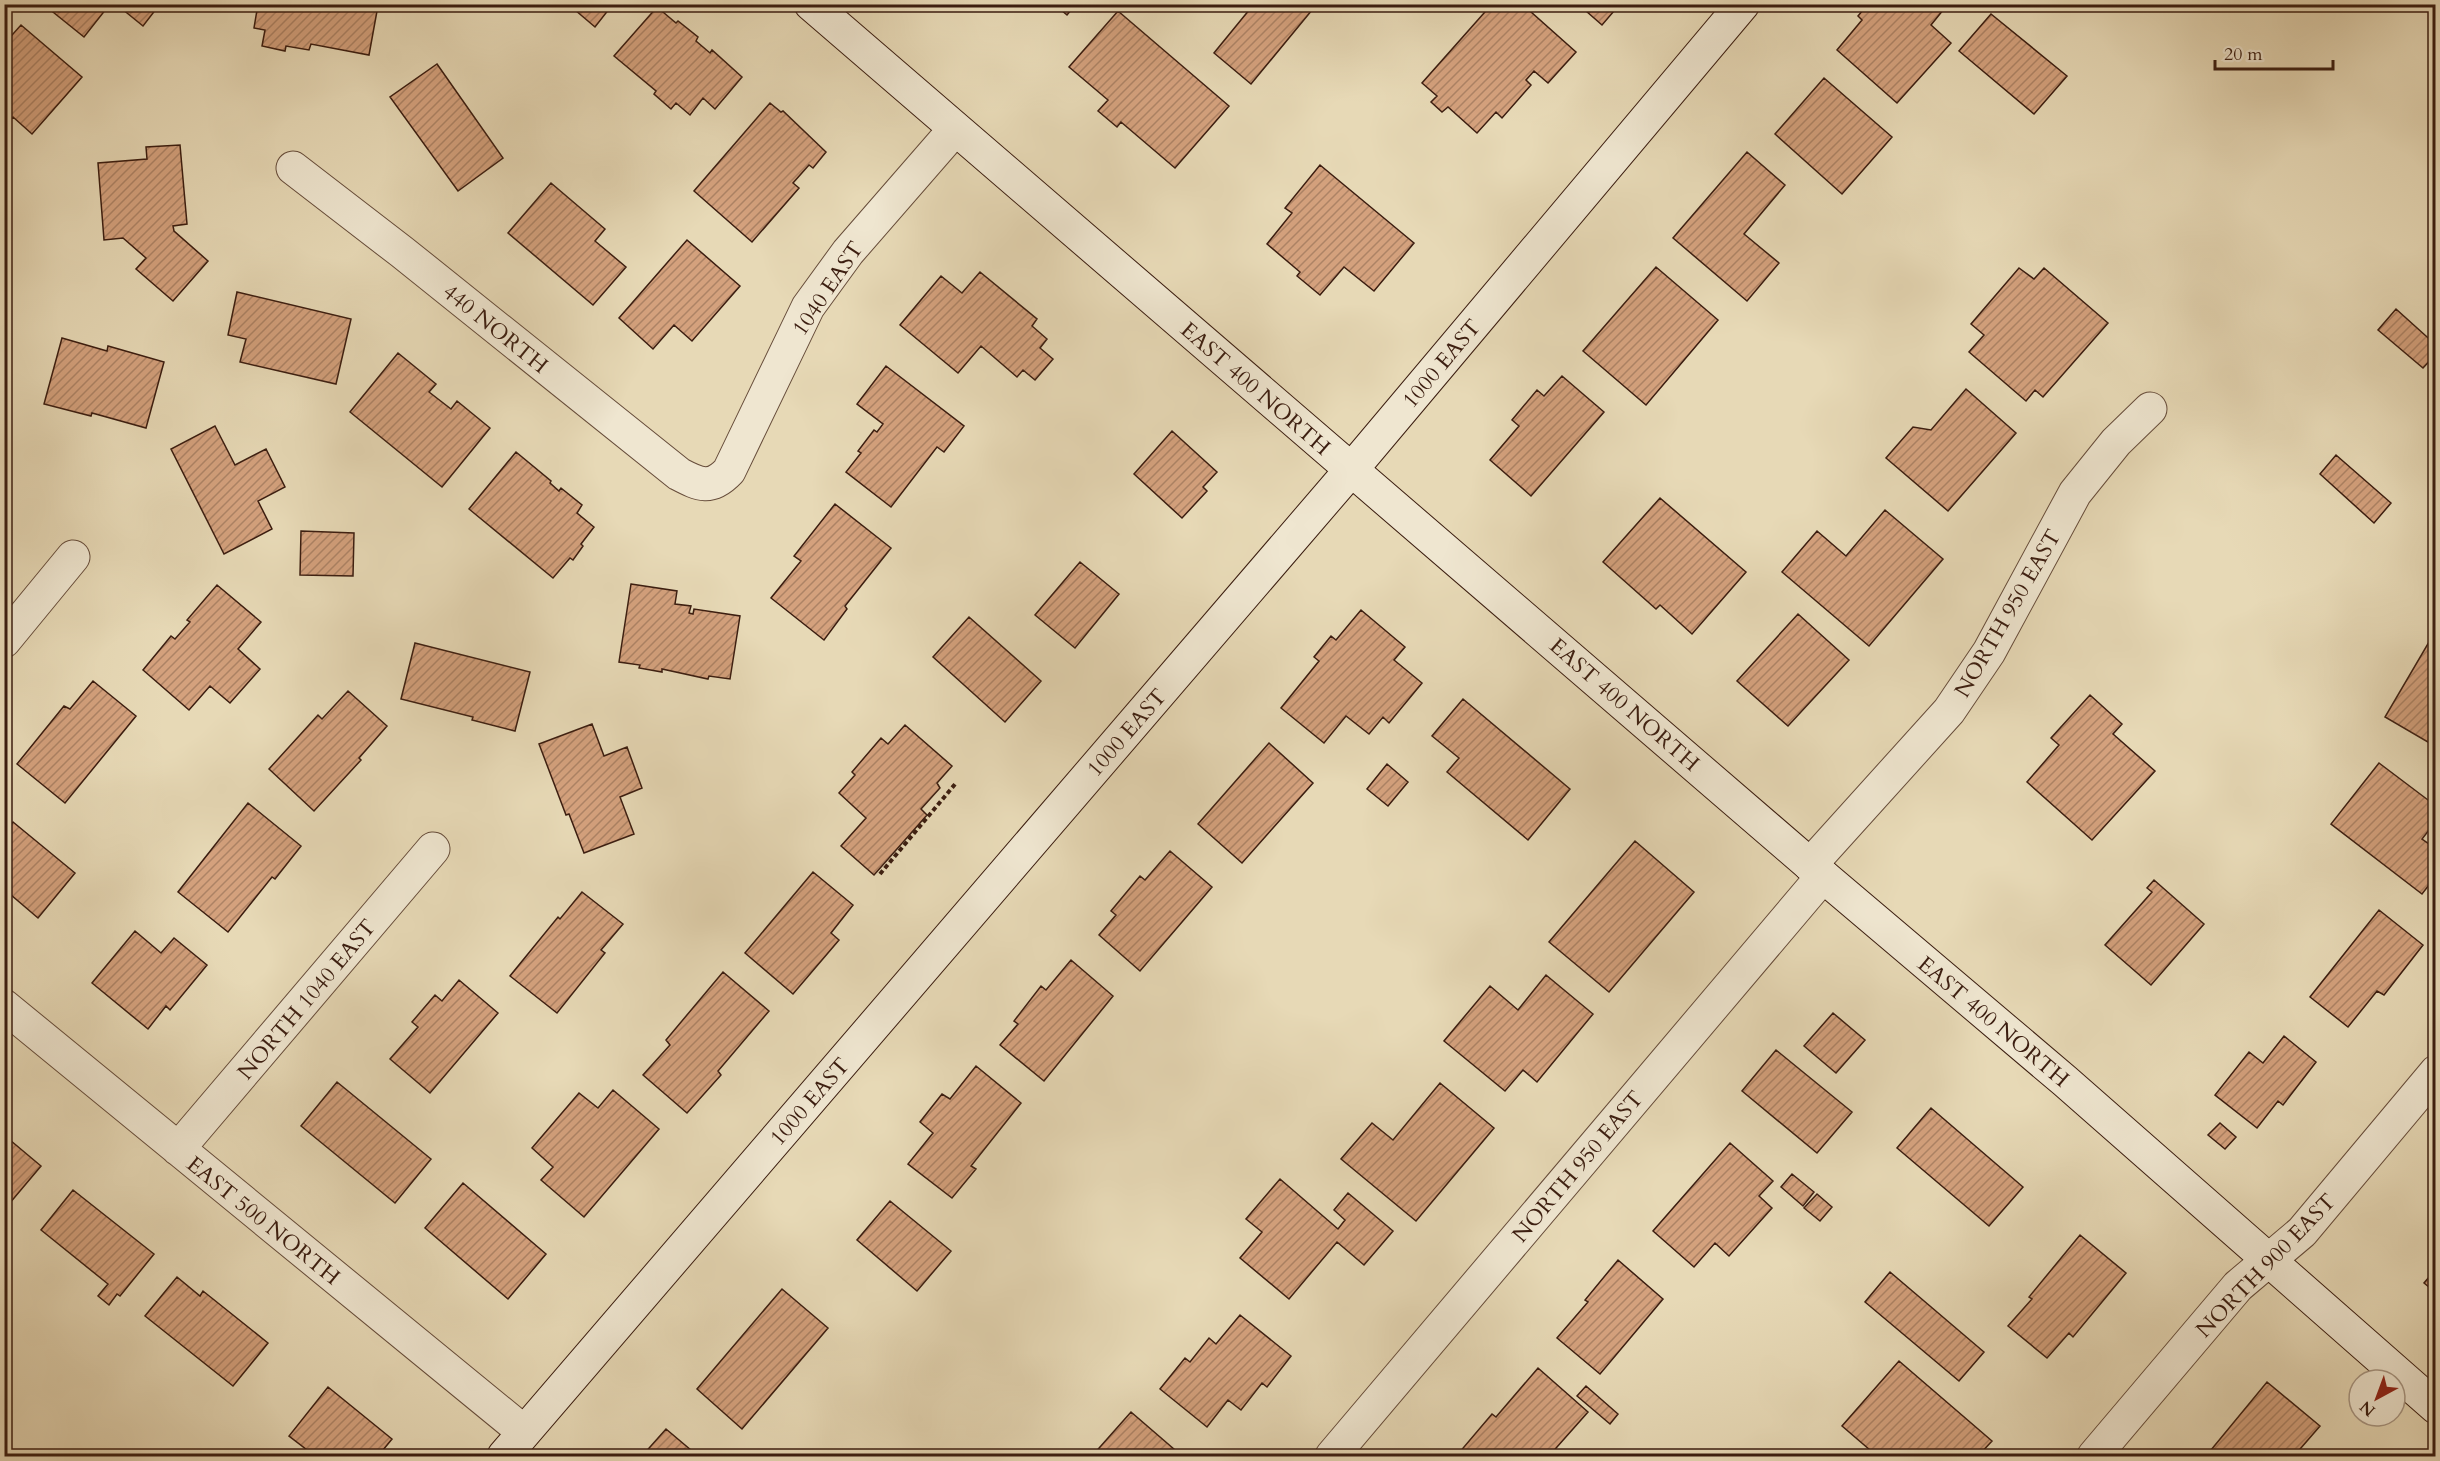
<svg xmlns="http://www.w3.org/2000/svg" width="2440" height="1461" font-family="Cardo,serif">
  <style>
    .building { fill: url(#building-hatch); stroke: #3b1d10; stroke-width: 1.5 }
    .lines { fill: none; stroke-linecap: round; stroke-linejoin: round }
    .street-casing { stroke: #664c3a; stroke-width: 35 }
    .secondary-casing { stroke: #3b1d10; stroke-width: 35 }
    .path { stroke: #3b1d10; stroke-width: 4; stroke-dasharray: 4.5 3; stroke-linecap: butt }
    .street { stroke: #efe6d0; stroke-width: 33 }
    .secondary { stroke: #efe6d0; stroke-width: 33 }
    .labels { text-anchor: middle; stroke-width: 5; stroke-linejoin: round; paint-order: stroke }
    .street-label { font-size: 22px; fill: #3b1d10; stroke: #efe6d0 }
  </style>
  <defs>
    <pattern id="building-hatch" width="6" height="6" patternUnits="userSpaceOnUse" patternTransform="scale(1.5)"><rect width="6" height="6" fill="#d4a17d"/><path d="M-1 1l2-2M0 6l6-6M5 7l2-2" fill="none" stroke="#ad8365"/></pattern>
  </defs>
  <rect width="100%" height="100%" fill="#e7d9b6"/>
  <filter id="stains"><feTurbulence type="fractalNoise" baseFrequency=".00333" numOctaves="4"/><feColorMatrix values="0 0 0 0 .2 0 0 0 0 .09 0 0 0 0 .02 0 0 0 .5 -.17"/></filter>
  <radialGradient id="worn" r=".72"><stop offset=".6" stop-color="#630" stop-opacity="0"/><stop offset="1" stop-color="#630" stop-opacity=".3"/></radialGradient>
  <path class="building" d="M43,4h67l-26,33z
    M116,4h44l-17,22z
    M258,4h94v2l25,5 -8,44 -58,-11 -2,6 -23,-4 -1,5 -23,-5 3,-16 -11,-2z
    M568,4h45l-18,23z
    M1054,4h22l-9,11z
    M1254,4h63l-66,80 -37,-31z
    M1492,4h30l54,48 -28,31 -14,-12 -8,9 5,5 -29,33 -6,-6 -19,21 -29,-26 -6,5 -11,-10 6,-6 -15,-13z
    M1578,4h42l-18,21z
    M1868,4h80l-17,21 20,18 -54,60 -60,-53 25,-30 -4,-4z
    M657,7l19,16 2,-2 20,16 -2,4 14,12 2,-3 30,27 -27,32 -12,-11 -13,17 -14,-12 -5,6 -17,-15 2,-3 -42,-35z
    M1118,11l111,95 -54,62 -54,-46 -4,5 -19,-16 10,-11 -39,-33z
    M1991,14l76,62 -33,38 -75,-63z
    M21,25l61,52 -50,57 -19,-17 -9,10v-83z
    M437,64l66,94 -45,33 -68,-94z
    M1824,78l68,59 -50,57 -67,-60z
    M770,103l11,9 2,-1 43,41 -13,16 -4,-3 -16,18 6,5 -47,54 -58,-51z
    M180,145l7,79 -14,2 1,5 34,30 -35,40 -37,-32 10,-11 -23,-20 -19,2 -6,-77 49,-4 -1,-12z
    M1747,152l38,33 -41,49 35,29 -32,38 -74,-63z
    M1320,165l94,78 -40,48 -30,-24 -24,28 -23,-19 3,-4 -33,-28 25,-31 -7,-5z
    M551,183l54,46 -10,12 31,26 -33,38 -85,-72z
    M687,240l53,46 -48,55 -18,-16 -21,24 -34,-31z
    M1656,267l62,53 -72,85 -63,-54z
    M2019,268l15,11 10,-11 64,55 -65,74 -8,-7 -9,11 -57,-49 15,-17 -13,-11z
    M980,272l57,47 -5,7 15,13 -7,9 13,11 -18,21 -12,-10 -6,7 -36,-31 -23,27 -58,-48 41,-49 21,17z
    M237,292l114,27 -15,65 -96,-22 6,-23 -18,-4z
    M2396,309l40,36v9l-13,14 -45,-38z
    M62,338l45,13 1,-5 56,16 -18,66 -54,-15 -1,3 -47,-12z
    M398,353l38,31 -7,8 22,17 6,-8 33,27 -48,59 -92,-75z
    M886,366l78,60 -20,26 -7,-5 -46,60 -45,-35 15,-19 -3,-2 16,-21 3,2 6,-8 -26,-20z
    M1562,376l42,36 -73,84 -41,-36 29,-34 -7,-6 25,-30 7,6z
    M1966,389l50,44 -68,78 -62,-53 27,-31 18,3z
    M215,426l20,39 31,-16 19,38 -27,14 14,28 -48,25 -53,-105z
    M1172,431l45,41 -14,15 4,4 -25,27 -48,-44z
    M516,452l35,29 -1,2 9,8 2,-3 21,17 -5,8 17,14 -13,17 2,2 -10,14 -3,-2 -17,20 -84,-69z
    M2336,455l55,48 -17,20 -54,-49z
    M1660,498l86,74 -54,62 -32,-29 -4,4 -53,-47z
    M835,504l56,44 -46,58 2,3 -23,31 -53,-42 30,-37 -7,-5z
    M1885,510l58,49 -74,87 -87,-74 35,-41 29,25z
    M301,531l53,2 -1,43 -53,-1z
    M1080,562l39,32 -44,54 -40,-33z
    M631,584l46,7 -2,13 16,2 -2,7 4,1 1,-5 46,7 -10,63 -21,-3 -1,3 -46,-10v3l-23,-4 1,-3 -21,-3z
    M217,585l44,37 -23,27 22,20 -30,34 -20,-17 -21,24 -46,-40 28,-34 4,3 15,-17 -3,-2z
    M1361,610l44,37 -11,13 28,23 -33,40 -6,-6 -14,17 -23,-18 -22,27 -43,-35 38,-47 -5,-4 17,-21 5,4z
    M1798,614l51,46 -61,66 -51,-45z
    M969,617l72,64 -36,41 -72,-65z
    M2436,630v111l-3,4 -48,-28z
    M415,643l115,29 -15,59 -43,-11 1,-3 -72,-18z
    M93,681l43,35 -71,87 -48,-39 47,-58 6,3z
    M348,691l39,35 -28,32 2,2 -47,51 -45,-42 49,-54 4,4z
    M2090,695l32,29 -9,10 42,37 -63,69 -65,-58 32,-37 -8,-7z
    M1463,699l107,90 -42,51 -81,-68 12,-14 -27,-22z
    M592,724l12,32 23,-9 15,41 -22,9 14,37 -50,19 -15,-39 -3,1 -27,-71z
    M905,725l47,41 -15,17 3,5 -19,21 6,6 -53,60 -33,-29 25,-28 -27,-25 16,-18 -3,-3 29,-34 7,6z
    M1269,743l44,40 -71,80 -44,-39z
    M2379,763l57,43v15l-14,18 14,10v27l-14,18 -91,-70z
    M1387,764l21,18 -20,24 -21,-17z
    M248,803l53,43 -26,33 -3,-2 -44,55 -50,-40z
    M13,822l62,51 -37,45 -27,-23 -7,6v-69z
    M1635,841l59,51 -85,100 -60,-50z
    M1170,851l42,36 -72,84 -41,-36 17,-20 -5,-4 29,-35 5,4z
    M813,872l40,33 -22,28 8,7 -46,54 -48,-41z
    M2154,880l50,44 -53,61 -46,-40 47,-53 -5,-4z
    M582,892l41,32 -22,26 4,3 -48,60 -47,-37 48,-59 2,2z
    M2379,910l44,35 -39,50 -7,-4 -29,36 -38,-30z
    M135,931l26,22 13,-15 33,27 -37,45 -4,-4 -18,23 -56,-46z
    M1071,960l42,36 -69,85 -44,-36 18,-21 -4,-3 27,-35 5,4z
    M723,972l46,39 -51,60 3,4 -34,38 -44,-38 27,-30 -4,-5z
    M1546,975l47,39 -56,68 -14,-12 -18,21 -61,-50 46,-55 28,24z
    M459,980l39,33 -68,80 -40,-34 28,-32 -6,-5 23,-27 7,6z
    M1833,1013l32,27 -29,33 -32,-27z
    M2284,1036l32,26 -33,43 -5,-4 -21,27 -42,-33 34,-43 14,11z
    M1776,1050l76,62 -35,41 -75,-62z
    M976,1066l45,37 -50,63 5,3 -24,29 -44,-34 25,-31 -13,-11 22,-28 8,5z
    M337,1082l94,77 -36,44 -94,-77z
    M1440,1083l54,45 -78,93 -75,-62 31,-36 21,17z
    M613,1090l46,39 -75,88 -43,-37 12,-13 -21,-19 47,-55 19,15z
    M1931,1108l92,79 -34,39 -92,-78z
    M2220,1123l16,14 -11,12 -17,-14z
    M4,1135l37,31 -37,44z
    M1730,1143l43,38 -14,15 13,12 -43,48 -14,-13 -21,24 -41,-36z
    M1792,1174l22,18 -11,14 -22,-19z
    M1280,1179l58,50 7,-9 -11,-10 14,-17 45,38 -29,34 -27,-23 -48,57 -49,-41 22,-26 -16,-13z
    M463,1183l83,71 -38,45 -83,-71z
    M73,1190l81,64 -34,42 -3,-2 -8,11 -11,-9 10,-12 -67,-54z
    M1817,1194l15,13 -12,14 -16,-13z
    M890,1201l61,50 -34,40 -60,-51z
    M2080,1235l46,38 -53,64 -4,-4 -22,25 -39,-32 24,-27 -3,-2z
    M1618,1260l45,39 -63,75 -43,-36 31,-36 -3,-2z
    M2436,1269v24l-12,-10z
    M1890,1272l94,80 -25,29 -94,-79z
    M177,1277l23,19 3,-5 65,52 -35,43 -88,-70z
    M782,1289l46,39 -86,101 -45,-40z
    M1240,1315l51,41 -24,31 -5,-4 -21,27 -13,-10 -21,27 -47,-38 25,-31 5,4 19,-24 7,6z
    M1899,1361l93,80 -14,15h-101l-35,-30z
    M1538,1368l50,44 -39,44h-88l-3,-2 34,-40 4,3z
    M2267,1382l53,44 -26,30h-88z
    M1586,1386l32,28 -8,10 -33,-28z
    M328,1387l64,52 -14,17h-63l-26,-20z
    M1131,1412l51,44h-90z
    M666,1429l32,27h-56z"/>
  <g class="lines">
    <g class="street-casing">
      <path id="street" d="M293,168l109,84 277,222c21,11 32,16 50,-3l79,-164 40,-55 107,-123
        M4,641l69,-84
        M1810,865l139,-154 40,-59 86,-159 41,-51 34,-33
        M4,1006l520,426
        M178,1149l255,-300
        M1332,1456l491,-580
        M2094,1456l144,-170 64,-54 134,-160"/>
    </g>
    <g class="secondary-casing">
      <path id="secondary" d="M811,4l1012,872 242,205 371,326
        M504,1456l847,-986 392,-466"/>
    </g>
    <path class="path" d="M880,874l76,-91"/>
    <use href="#street" class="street"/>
    <use href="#secondary" class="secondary"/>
  </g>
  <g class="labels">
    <g class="street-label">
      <text transform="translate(827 288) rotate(-56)" y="8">1040 EAST</text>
      <text transform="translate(496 328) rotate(39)" y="8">440 NORTH</text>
      <text transform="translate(1441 363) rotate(-50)" y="8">1000 EAST</text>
      <text transform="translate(1256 388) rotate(41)" y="8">EAST 400 NORTH</text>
      <text transform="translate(2007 613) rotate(-60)" y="8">NORTH 950 EAST</text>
      <text transform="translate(1625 704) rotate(41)" y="8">EAST 400 NORTH</text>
      <text transform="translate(1126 732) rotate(-49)" y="8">1000 EAST</text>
      <text transform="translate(306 999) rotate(-50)" y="8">NORTH 1040 EAST</text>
      <text transform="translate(1994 1021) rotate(40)" y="8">EAST 400 NORTH</text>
      <text transform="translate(809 1101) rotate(-49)" y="8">1000 EAST</text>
      <text transform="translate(1577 1166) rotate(-50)" y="8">NORTH 950 EAST</text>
      <text transform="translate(264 1220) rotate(39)" y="8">EAST 500 NORTH</text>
      <text transform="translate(2265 1265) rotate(-46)" y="8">NORTH 900 EAST</text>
    </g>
  </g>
  <rect width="2440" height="1461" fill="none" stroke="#e7d9b6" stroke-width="24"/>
  <rect x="6" y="6" width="2428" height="1449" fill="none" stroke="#3b1d10" stroke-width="3"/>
  <rect x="12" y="12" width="2416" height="1437" fill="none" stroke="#3b1d10" stroke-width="1.5"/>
  <g transform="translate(2377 1398) rotate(221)"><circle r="28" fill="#efe6d0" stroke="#a79683" stroke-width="1.5"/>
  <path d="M0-4.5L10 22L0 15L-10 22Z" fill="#8f2418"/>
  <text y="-9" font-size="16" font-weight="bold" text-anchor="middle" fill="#3b1d10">N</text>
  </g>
  <path d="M2215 60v9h118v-9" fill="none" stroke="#3b1d10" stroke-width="3"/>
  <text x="2224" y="60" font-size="18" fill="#3b1d10" stroke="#efe6d0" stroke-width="4.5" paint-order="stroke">20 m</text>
  <rect width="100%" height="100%" filter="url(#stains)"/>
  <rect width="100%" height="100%" fill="url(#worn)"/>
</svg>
